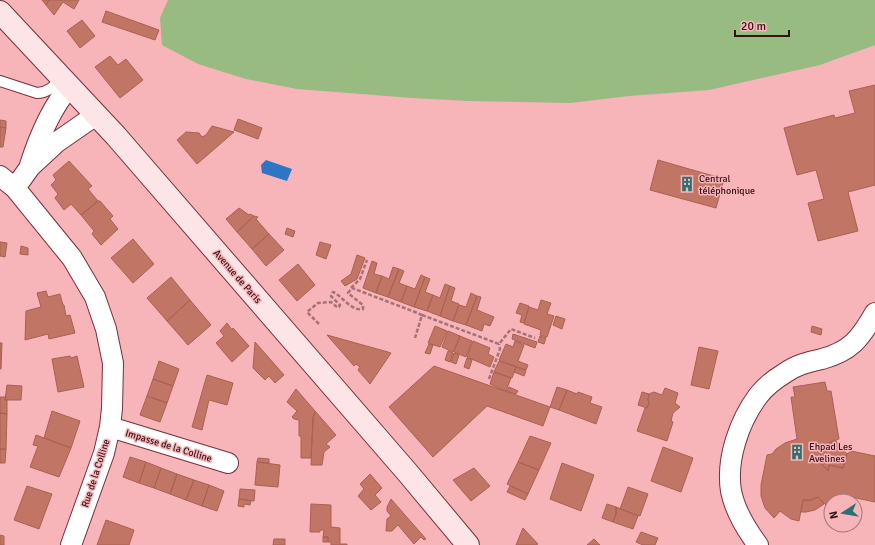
<svg xmlns="http://www.w3.org/2000/svg" width="875" height="545" font-family="Signika,sans-serif">
  <style>
    .green { fill: #97bb80 }
    .water { fill: #2d76c6 }
    .building { fill: #c17665; stroke: #aa6151 }
    .lines { fill: none; stroke-linecap: round; stroke-linejoin: round }
    .lane-casing { stroke: #76303a; stroke-width: 12 }
    .street-casing { stroke: #76303a; stroke-width: 22 }
    .secondary-casing { stroke: #76303a; stroke-width: 24 }
    .path { stroke: #a67277; stroke-width: 2.5; stroke-dasharray: 4 2; stroke-linecap: butt }
    .lane { stroke: #fff; stroke-width: 10 }
    .street { stroke: #fff; stroke-width: 20 }
    .secondary { stroke: #fde5e7; stroke-width: 22 }
    .labels { text-anchor: middle; stroke-width: 3; stroke-linejoin: round; paint-order: stroke }
    .poi-label { font-size: 10px; fill: #321418; stroke: #f7b4b9; text-anchor: start }
    .street-label { font-size: 10px; fill: #321418; stroke: #f7b4b9 }
  </style>
  <rect width="100%" height="100%" fill="#f7b4b9"/>
  <path class="green" d="M168,0h707v45l-55,20 -111,25 -80,6 -59,7 -102,-2 -56,-3 -115,-9 -51,-10 -48,-15 -36,-19 -2,-27z"/>
  <path class="water" d="M266,160l26,9 -5,12 -25,-8 -1,-8z"/>
  <path class="building" d="M42,0h7l-3,5z
    M49,0h30l-5,9 -11,-7 -9,13 -8,-10z
    M106,11l53,19 -4,10 -53,-18z
    M82,20l13,16 -15,12 -13,-17z
    M110,56l8,9 8,-6 17,21 -23,18 -25,-31z
    M875,85v100l-27,7 10,39 -40,10 -10,-38 16,-4 -8,-29 -19,5 -13,-47 50,-13 1,3 20,-5 -6,-22z
    M238,119l24,9 -4,11 -24,-9z
    M0,120l6,1v7l-6,-1z
    M212,126l22,6 -37,32 -20,-24 9,-8 13,1 3,4 4,-2z
    M0,127l6,1 -3,19h-3z
    M658,160l66,19 -8,29 -66,-18z
    M69,161l23,25 -4,3 10,12 -17,14 -10,-11 -7,6 -9,-12 3,-4 -7,-9 5,-5 -3,-5z
    M98,201h2l13,15 -3,3 8,10 -17,16 -9,-11 2,-3 -13,-16z
    M239,208l10,7 1,-1 4,2 -17,16 -11,-13z
    M254,216l4,1 -2,2 13,15 -17,15 -15,-17z
    M287,228l8,3 -2,6 -8,-3z
    M269,234l15,16 -18,16 -14,-17z
    M133,239l21,25 -21,19 -22,-25z
    M0,242l7,1 -2,14 -5,-1z
    M320,242l11,3 -5,14 -10,-4z
    M21,246l7,2v7l-8,-1z
    M357,255l8,3 -8,21 -12,7 -4,-5 10,-7z
    M372,261l5,2 -3,11 8,2 -6,17 -13,-5z
    M298,264l17,21 -18,16 -18,-21z
    M393,267l6,2 -11,28 -12,-4 6,-17 7,3z
    M399,269l5,2 -5,12 8,3 -6,16 -13,-5z
    M421,275l4,2 -11,30 -13,-5 6,-16 8,3z
    M171,277l19,23 -23,21 -20,-23z
    M425,277l5,2 -5,13 8,3 -6,16 -13,-4z
    M445,284l5,2 -10,30 -13,-5 6,-16 7,3z
    M450,286l5,2 -4,13 8,3 -6,17 -13,-5z
    M46,291l2,6 12,-3 3,11h1l2,11 4,-1 5,18 -26,6 -1,-5 -23,6 1,-29 15,-4 -4,-14z
    M471,293l6,3 -11,29 -13,-4 6,-16 7,2z
    M477,296l4,1 -4,13 17,7 -4,9 -6,-2 -2,7 -16,-6z
    M190,300l21,25 -23,20 -21,-24z
    M541,300l10,3 -4,11 7,2 -7,21 -7,-2 1,-5 -17,-6 5,-17 9,3z
    M520,303l9,3 -5,17 -4,-1 2,-7 -6,-2z
    M556,316l9,3 -3,10 -9,-4z
    M227,323l5,7 1,-2 16,18 -17,16 -16,-19 8,-7 -4,-5z
    M435,326l12,5 -7,16 -12,-4z
    M812,326l10,3 -1,6 -10,-3z
    M448,331l12,5 -7,16 -11,-5z
    M513,334l24,8 -2,6 -23,-9z
    M327,335l61,17 3,1 -21,31 -12,-14 2,-3 -4,-3 -2,2z
    M460,336l12,5 -6,16 -12,-5z
    M540,336l6,2 -2,6 -6,-2z
    M473,341l17,7 -2,6 6,3 -4,10 -23,-10z
    M515,341l9,4 -6,16 10,4 -2,5 -27,-10 7,-16 7,3z
    M255,342l29,33 -9,8 -6,-7 -4,4 -12,-12z
    M0,343h2l-1,26h-1z
    M429,344l4,1 -3,9 -5,-1z
    M699,347l19,4 -9,38 -18,-4z
    M448,351l5,2 -3,9 -5,-2z
    M454,353l5,2 -3,9 -5,-2z
    M70,356l1,2 6,-2 7,31 -26,5 -6,-33z
    M467,358l5,2 -3,9 -5,-2z
    M159,361l20,8 -6,17 -20,-7z
    M499,361l17,6 -4,11 -18,-6z
    M434,366l116,41 -7,19 -56,-20 -54,51 -44,-50z
    M516,367l10,4 -2,5 -10,-4z
    M494,372l17,6 -5,13 -16,-7z
    M207,375l26,8 -6,22 -18,-5 -7,30 -10,-3z
    M153,379l20,7 -6,17 -20,-7z
    M825,382l2,9h4l8,48 -19,8 1,11h-5l12,13 1,-6 14,3 4,-14 4,-3 24,5v46l-33,-7 -2,6h-9v9l-13,-13 -7,3h-8l-4,21 -8,-2 -11,-8 -6,7 -9,-10 -4,-12v-11l6,-30 5,-1 4,-5 9,-6 12,-4 -6,-42h4l-2,-10z
    M7,385l15,1 -1,14h-16z
    M509,387l9,4 -2,3 -9,-3z
    M557,387l10,3 -8,20 -9,-3z
    M665,388l13,5 -3,10 5,4 -7,6 -2,8 2,1 -6,19 -30,-10 8,-23h2l2,-5 -1,-4 1,-5 5,-2 8,3z
    M296,389l19,22 -2,7 -2,40h-10v-22h-2v-16l-5,-1 -2,-2 5,-6 -10,-9z
    M567,390l10,4 1,-2 14,5 -2,6 12,4 -6,17 -37,-14z
    M642,392l7,2 -1,5 1,4 -2,5 -9,-3z
    M147,396l20,7 -7,19 -20,-7z
    M0,397h6l-1,3h2v14l-7,-1z
    M52,411l28,10 -9,27 -27,-10z
    M315,411l21,24 -10,9 4,3 -6,5 -2,13h-11l2,-47z
    M0,413l7,1 -1,35h-6z
    M36,435l35,13 -12,29 -29,-10 8,-21 -5,-1z
    M530,436l21,7 -12,27 -21,-8z
    M835,440l12,14 -4,14 -14,-3 -1,6 -12,-13h5l-1,-11z
    M663,447l30,11 -12,34 -30,-11z
    M0,449h6l-1,14h-5z
    M130,457l16,5 -7,21 -16,-6z
    M258,458l11,1v4l-12,-1z
    M146,462l15,6 -7,20 -15,-5z
    M257,462l23,3 -2,22 -23,-2z
    M518,462l21,8 -11,24 -21,-10z
    M562,463l32,12 -13,36 -31,-12z
    M161,468l16,6 -7,20 -16,-6z
    M474,468l16,18 -19,15 -18,-21z
    M177,474l17,6 -8,20 -16,-6z
    M370,474l12,14 -7,7 6,7 -10,8 -13,-14 6,-7 -4,-5z
    M194,480l15,5 -7,21 -16,-6z
    M209,485l15,6 -7,20 -15,-5z
    M27,486l25,8 -13,35 -25,-9z
    M510,486l18,8 -3,6 -18,-8z
    M628,487l20,7 -8,22 -20,-7z
    M240,489l15,1 -1,11 -15,-2z
    M818,497l6,7 -9,6 -9,2h-5l2,-12h8z
    M239,499l12,2 -1,4 -6,-1v3l-6,-1z
    M391,499l35,40 -2,1 -3,-3 -7,7 -16,-19 -6,6h-6l1,-12 4,-3 -4,-5v-4z
    M311,504l20,1v22l9,1v16h7v1h-16v-3h-3v-5h-5l1,-7h-4v2h-10z
    M607,504l9,3v7l-3,8 -11,-4z
    M616,507l22,9 -5,13 -20,-7 3,-8z
    M106,520l28,10 -5,15h-32z
    M523,528l15,16 -2,1h-20z
    M641,532l17,6 -3,7h-12l-7,-3z
    M0,535l4,1v9h-4z
    M323,537h5v5h-5z
    M274,539h11v6h-12z
    M594,539l6,6h-13z"/>
  <g class="lines">
    <g class="lane-casing">
      <path id="lane" d="M0,81l37,12c11,0 18,-8 25,-15"/>
    </g>
    <g class="street-casing">
      <path id="street" d="M30,165c9,-28 21,-57 40,-79
        M0,176l15,12 57,70 23,39 11,32 7,34 -1,45 -2,19 -6,26 -33,92
        M15,188l15,-21 27,-25 39,-27
        M110,427l118,36
        M758,545c-12,-16 -23,-34 -27,-54 -5,-32 8,-69 27,-95 7,-9 17,-17 27,-23 11,-8 23,-11 37,-14 29,-8 38,-20 53,-46"/>
    </g>
    <g class="secondary-casing">
      <path id="secondary" d="M0,12l116,124 291,336 61,73"/>
    </g>
    <path class="path" d="M351,288l9,-9 7,-19
      M422,315l77,29 12,-15 24,9
      M319,324l-12,-12 11,-9 13,-1 6,5h2l1,-2 -9,-9 2,-4c9,4 19,20 30,17v-4l-15,-12 4,-5 63,24 7,3 -7,23
      M489,379l11,-30 -1,-5"/>
    <use href="#lane" class="lane"/>
    <use href="#street" class="street"/>
    <use href="#secondary" class="secondary"/>
  </g>
  <defs>
    <g id="building-bare" transform="scale(1.2)"><path d="M-4-6H4V6H1V3H-1V6H-4ZM-2.5-4.3h1.7v1.8h-1.7ZM.8-4.3h1.7v1.8H.8ZM-2.5-1h1.7V.8h-1.7ZM.8-1h1.7V.8H.8Z" fill="#287271" stroke="#f7b4b9" stroke-width="2.5" paint-order="stroke"/></g>
  </defs>
  <g fill-rule="evenodd">
    <use href="#building-bare" x="687" y="184"/>
    <use href="#building-bare" x="797" y="452"/>
  </g>
  <g class="labels">
    <g class="poi-label">
      <text x="699" y="182">Central<tspan x="699" dy="12">téléphonique</tspan></text>
      <text x="809" y="450">Ehpad Les<tspan x="809" dy="12">Avelines</tspan></text>
    </g>
    <g class="street-label">
      <text transform="translate(238 276) rotate(49)" y="4">Avenue de Paris</text>
      <text transform="translate(169 445) rotate(17)" y="4">Impasse de la Colline</text>
      <text transform="translate(95 473) rotate(-72)" y="4">Rue de la Colline</text>
    </g>
  </g>
  <g transform="translate(843 513) rotate(258)"><circle r="19" fill="#f7b4b9" stroke="#a87479"/>
  <path d="M0-3L7 15L0 10L-7 15Z" fill="#287271"/>
  <text y="-6" font-size="11" font-weight="bold" text-anchor="middle" fill="#321418">N</text>
  </g>
  <path d="M735 30v6h54v-6" fill="none" stroke="#321418" stroke-width="2"/>
  <text x="741" y="30" font-size="12" fill="#321418" stroke="#f7b4b9" stroke-width="3" paint-order="stroke">20 m</text>
</svg>
